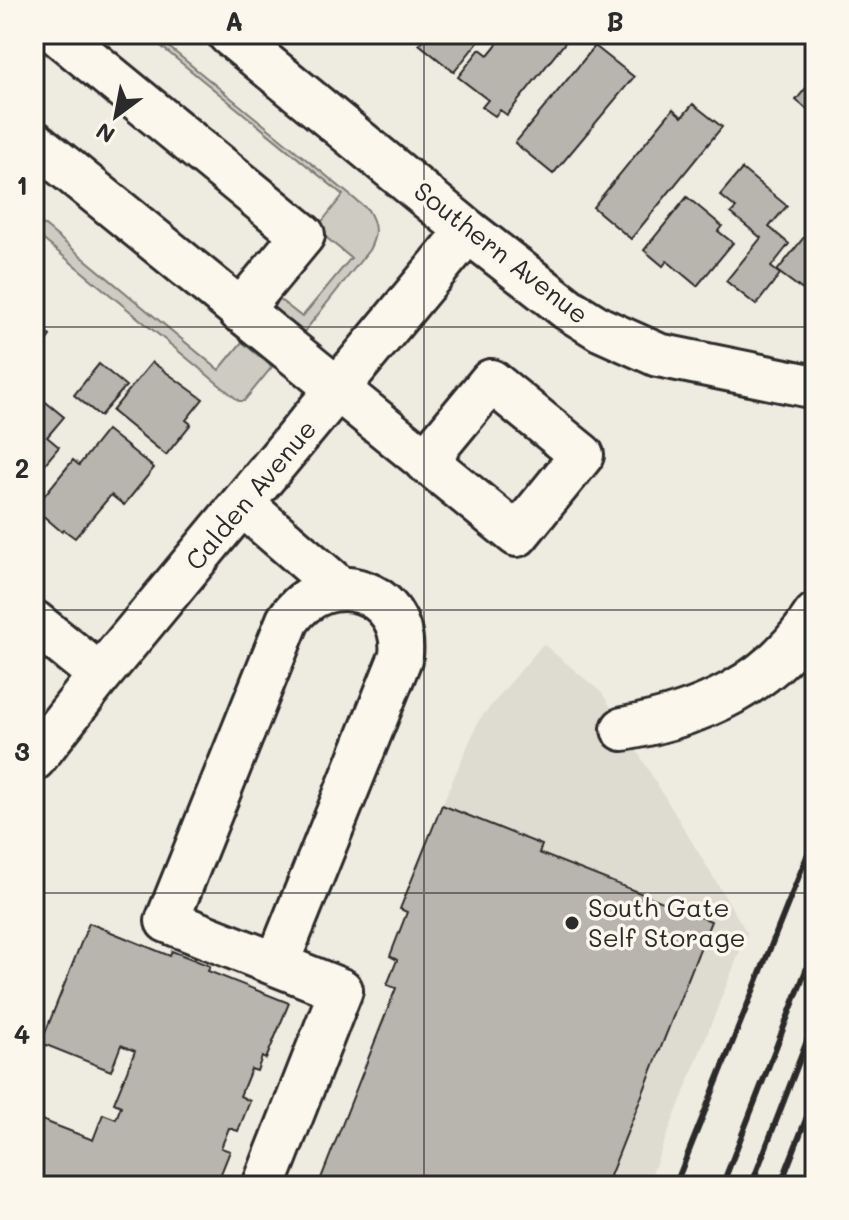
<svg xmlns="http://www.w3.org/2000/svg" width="849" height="1220" font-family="Mali,sans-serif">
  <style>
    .built { fill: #dedbd1 }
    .green { fill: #cecbc2; stroke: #7c7b76; stroke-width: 2 }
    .building { fill: #b8b5ae; stroke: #2b2b2b; stroke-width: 2 }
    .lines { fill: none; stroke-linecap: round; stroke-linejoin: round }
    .minor-casing { stroke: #2b2b2b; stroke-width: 48 }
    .minor { stroke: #fbf7ec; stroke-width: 42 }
    .rail { stroke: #2b2b2b; stroke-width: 6 }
    .grid { fill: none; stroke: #2b2b2b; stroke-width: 2; stroke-opacity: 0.55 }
    .poi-dot { fill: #2b2b2b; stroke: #fbf7ec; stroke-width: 3 }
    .labels { text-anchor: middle; stroke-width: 7; stroke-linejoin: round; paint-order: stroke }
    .street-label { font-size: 26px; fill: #2b2b2b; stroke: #fbf7ec }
    .poi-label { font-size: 26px; fill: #2b2b2b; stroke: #fbf7ec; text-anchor: start }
    .neatline { fill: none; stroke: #2b2b2b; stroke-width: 3 }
    .grid-label { font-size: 26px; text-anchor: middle; font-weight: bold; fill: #2b2b2b }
  </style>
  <rect width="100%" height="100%" fill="#eeebe0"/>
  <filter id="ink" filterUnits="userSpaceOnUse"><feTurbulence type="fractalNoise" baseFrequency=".0125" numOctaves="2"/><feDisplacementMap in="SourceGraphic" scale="16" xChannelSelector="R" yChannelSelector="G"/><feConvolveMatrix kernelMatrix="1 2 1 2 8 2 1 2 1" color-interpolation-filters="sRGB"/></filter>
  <g filter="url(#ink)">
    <path class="built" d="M543,644l59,49 145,240 -100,253h-329l78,-197 -9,-4 10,-25 -7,-4 17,-43 -7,-4 42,-104 37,-85z"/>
    <path class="green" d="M146,34h7l215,176c9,15 9,25 1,40l-65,82 -32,-26 7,-7 23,18 49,-59 -35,-29 27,-34z
      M34,217l185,153 23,-28 30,25 -28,34h-5l-205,-169z"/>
    <path class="building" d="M427,34h57l-30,38 -35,-28z
      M505,34h67l-65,81 -7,-5 -5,6 -13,-9 6,-7 -30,-23 22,-28 8,6z
      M595,46l39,31 -81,97 -38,-31z
      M815,77v39l-19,-16z
      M693,104l29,23 -91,112 -38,-32 80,-98 9,8z
      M742,169l45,37 -18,21 20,17 -18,23 9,7 -24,31 -30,-24 35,-43 -30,-25 5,-5 -16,-13z
      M687,197l35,29 -4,5 15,12 -36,43 -30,-25 -4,5 -19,-16z
      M809,231l6,5v63l-38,-28z
      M34,323l16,13 -16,21z
      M152,362l51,37 -17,21 5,4 -25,31 -54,-44z
      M99,364l27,22 -26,30 -26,-21z
      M42,399l22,18 -17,20 12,10 -25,30v-67z
      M107,430l47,38 -30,37 -13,-10 -36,43 -11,-8 -2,2 -28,-24 39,-48 6,5z
      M442,805l100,40 -3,8 172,68 -105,265h-288l78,-198 -9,-3 10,-25 -7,-4 17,-44 -7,-3z
      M89,923l81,33 2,-5 38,15 -2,5 81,32 -23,56 -4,-2 -5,14 -6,-2 -11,27 10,5 -12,30 -9,-3 -8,20 9,3 -14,35 -10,-3 -1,3h-171v-69l59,23 10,-26 13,5 5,-13 -7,-3 21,-52 -14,-6 -10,26 -70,-28z"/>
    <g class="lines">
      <g class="minor-casing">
        <path id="minor" d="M58,34l245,201 -63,76
          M229,34l239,197 100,78 32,20 58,26 157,32
          M34,142c160,132 321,263 483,393l65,-80 -91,-74 -66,80
          M243,505l95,82
          M34,622l66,53
          M623,729c78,-14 148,-44 192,-114
          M34,759l66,-84 368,-444
          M264,1186l77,-196 -174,-69 121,-301c39,-57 120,-30 113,36l-124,308"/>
      </g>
      <use href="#minor" class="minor"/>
      <path class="rail" d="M675,1186l140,-350
        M722,1186l93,-239
        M751,1186l64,-166
        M780,1186l35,-90"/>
    </g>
  </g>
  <path class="grid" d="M424,34v1152M34,327h781M34,610h781M34,893h781"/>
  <circle class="poi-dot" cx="572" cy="923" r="8"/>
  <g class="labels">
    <g class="street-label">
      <text transform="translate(501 253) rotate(38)" y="9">Southern Avenue</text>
      <text transform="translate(251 495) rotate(-50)" y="9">Calden Avenue</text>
    </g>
    <g class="poi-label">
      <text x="588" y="917">South Gate<tspan x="588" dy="30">Self Storage</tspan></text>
    </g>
  </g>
  <rect width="849" height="1220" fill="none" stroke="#fbf7ec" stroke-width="88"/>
  <g transform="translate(116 116) rotate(212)" stroke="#fbf7ec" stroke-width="6" paint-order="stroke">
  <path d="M0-6L14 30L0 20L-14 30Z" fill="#2b2b2b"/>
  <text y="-12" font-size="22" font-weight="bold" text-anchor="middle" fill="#2b2b2b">N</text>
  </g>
  <rect x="44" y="44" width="761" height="1132" class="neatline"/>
  <g class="grid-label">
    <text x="234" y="31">A</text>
    <text x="615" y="31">B</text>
    <text x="22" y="195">1</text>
    <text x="22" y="478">2</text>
    <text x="22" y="761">3</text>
    <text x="22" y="1044">4</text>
  </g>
</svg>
